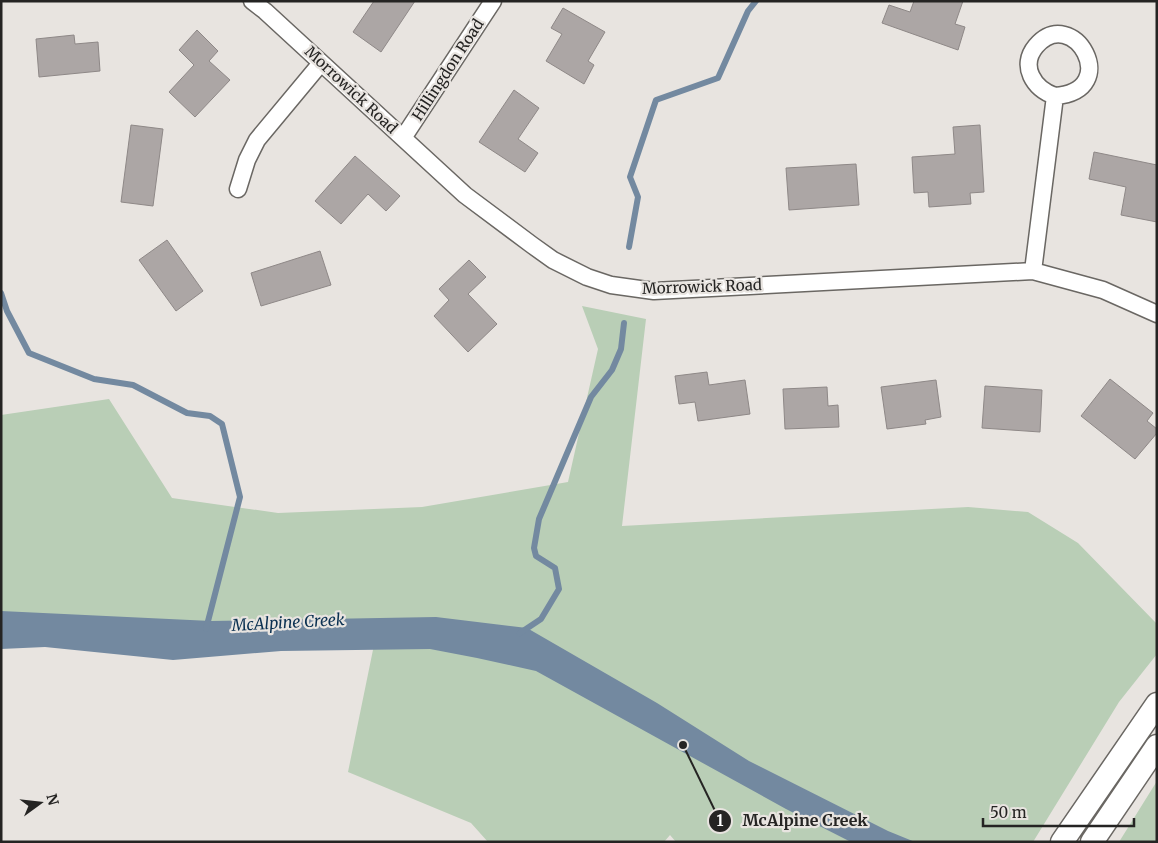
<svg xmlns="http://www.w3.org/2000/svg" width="1158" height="843" font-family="Merriweather,serif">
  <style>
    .green { fill: #b9ceb6 }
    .water { fill: #7389a0 }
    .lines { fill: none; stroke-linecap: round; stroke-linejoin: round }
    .stream { stroke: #7389a0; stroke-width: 6 }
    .building { fill: #aca6a5; stroke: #8e8887 }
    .street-casing { stroke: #6a6763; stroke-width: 19 }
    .secondary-casing { stroke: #6a6763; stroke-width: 25 }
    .street { stroke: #fff; stroke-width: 16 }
    .secondary { stroke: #fff; stroke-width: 22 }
    .labels { text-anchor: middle; stroke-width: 4.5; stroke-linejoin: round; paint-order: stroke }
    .street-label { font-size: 15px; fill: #252423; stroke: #e8e4e0 }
    .water-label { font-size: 16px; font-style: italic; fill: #0a3051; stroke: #e8e4e0 }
    .leader { fill: none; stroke: #252423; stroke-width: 2 }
    .callout-dot { fill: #252423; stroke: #e8e4e0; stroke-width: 2 }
    .mark-label { font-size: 15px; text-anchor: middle; font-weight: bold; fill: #fff }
    .callout-label { font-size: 16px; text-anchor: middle; font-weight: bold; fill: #252423; stroke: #e8e4e0; stroke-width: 4.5; stroke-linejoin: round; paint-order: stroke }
  </style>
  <rect width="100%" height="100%" fill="#e8e4e0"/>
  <path class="green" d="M582,306l64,13 -24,207 346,-19 60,5 50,31 79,81v30l-38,48 -86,140h-357l-6,-7 -6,7h-176l-17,-19 -123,-51 27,-132 -374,-10v-215l108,-16 63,99 106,15 144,-6 146,-25 30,-133z
    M1157,781v61h-38z"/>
  <path class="water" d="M1,611l210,10 225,-4 91,11 130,75 92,58 139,70 27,11h-64l-65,-33 -250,-138 -59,-13 -47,-9 -149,2 -108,9 -128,-13 -44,2z"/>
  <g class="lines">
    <path class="stream" d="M629,247l9,-50 -8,-20 26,-77 62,-22 30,-67 8,-10
      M1,293l6,18 22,42 65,26 39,6 54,28 23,3 12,8 18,73 -34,132
      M520,633l21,-14 18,-30 -4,-21 -19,-12 -2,-8 5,-29 52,-122 21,-27 9,-21 3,-26"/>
  </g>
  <path class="building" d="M374,1h41l-34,51 -28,-20z
    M914,1h49l-8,23 10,3 -7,23 -76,-27 7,-18 21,7z
    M563,8l42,24 -17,29 6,4 -10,19 -38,-23 16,-27 -11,-6z
    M197,30l21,21 -9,10 21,19 -35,37 -26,-25 25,-27 -15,-15z
    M74,35l1,9 23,-2 2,29 -61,6 -3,-38z
    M514,90l25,18 -21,31 20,14 -13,19 -46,-30z
    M131,125l32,4 -10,77 -32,-4z
    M980,125l4,67 -14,1 1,11 -42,3 -1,-15 -14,1 -2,-36 43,-3 -2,-27z
    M1094,152l63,13v57l-36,-7 5,-28 -37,-8z
    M355,156l45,40 -14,15 -18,-17 -27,30 -26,-23z
    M856,164l3,41 -70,5 -3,-42z
    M167,240l36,51 -27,20 -37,-51z
    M320,251l11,34 -70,21 -10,-33z
    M469,260l17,17 -18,17 29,30 -29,28 -34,-36 15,-16 -10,-11z
    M707,372l2,13 36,-5 5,34 -52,7 -3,-19 -16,2 -4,-28z
    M1110,379l43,34 -6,8 10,8v4l-22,26 -54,-43z
    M936,380l5,37 -16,3 1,4 -39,5 -6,-42z
    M985,386l57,4 -2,42 -58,-4z
    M827,387l1,19 10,-1 1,22 -54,2 -2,-40z"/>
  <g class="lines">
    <g class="street-casing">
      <path id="street" d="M252,1l13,10 200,184 67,50 21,15 34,17 24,8 43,6 379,-20 70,19 54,24
        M403,138l90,-137
        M238,189l9,-29 10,-20 64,-77
        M1033,271l22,-175c69,-5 18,-93 -19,-50 -17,20 -2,43 19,50"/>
    </g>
    <g class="secondary-casing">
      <path id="secondary" d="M1062,842l95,-138
        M1092,842l65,-96"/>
    </g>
    <use href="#street" class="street"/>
    <use href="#secondary" class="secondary"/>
  </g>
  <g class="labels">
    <g class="street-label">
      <text transform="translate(448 70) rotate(-57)" y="5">Hillingdon Road</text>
      <text transform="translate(351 90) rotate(43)" y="5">Morrowick Road</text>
      <text transform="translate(702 287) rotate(-2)" y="5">Morrowick Road</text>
    </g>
    <g class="water-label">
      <text transform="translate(288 622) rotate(-3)" y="6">McAlpine Creek</text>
    </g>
  </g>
  <path class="leader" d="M683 745L720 821"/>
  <g class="callout-dot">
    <circle cx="683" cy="745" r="5"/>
    <circle cx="720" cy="821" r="12"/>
  </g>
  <g class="mark-label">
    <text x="720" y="826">1</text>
  </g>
  <g class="callout-label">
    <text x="805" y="826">McAlpine Creek</text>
  </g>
  <rect width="1158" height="843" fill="none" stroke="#252423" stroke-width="5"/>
  <g transform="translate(40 803) rotate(75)" stroke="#e8e4e0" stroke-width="4" paint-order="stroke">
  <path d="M0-4L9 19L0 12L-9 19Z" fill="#252423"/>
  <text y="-8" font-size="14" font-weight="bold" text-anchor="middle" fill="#252423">N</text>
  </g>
  <path d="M983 818v8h151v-8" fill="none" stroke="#252423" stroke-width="2.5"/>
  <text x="990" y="818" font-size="15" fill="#252423" stroke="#e8e4e0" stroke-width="4" paint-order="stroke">50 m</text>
</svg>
